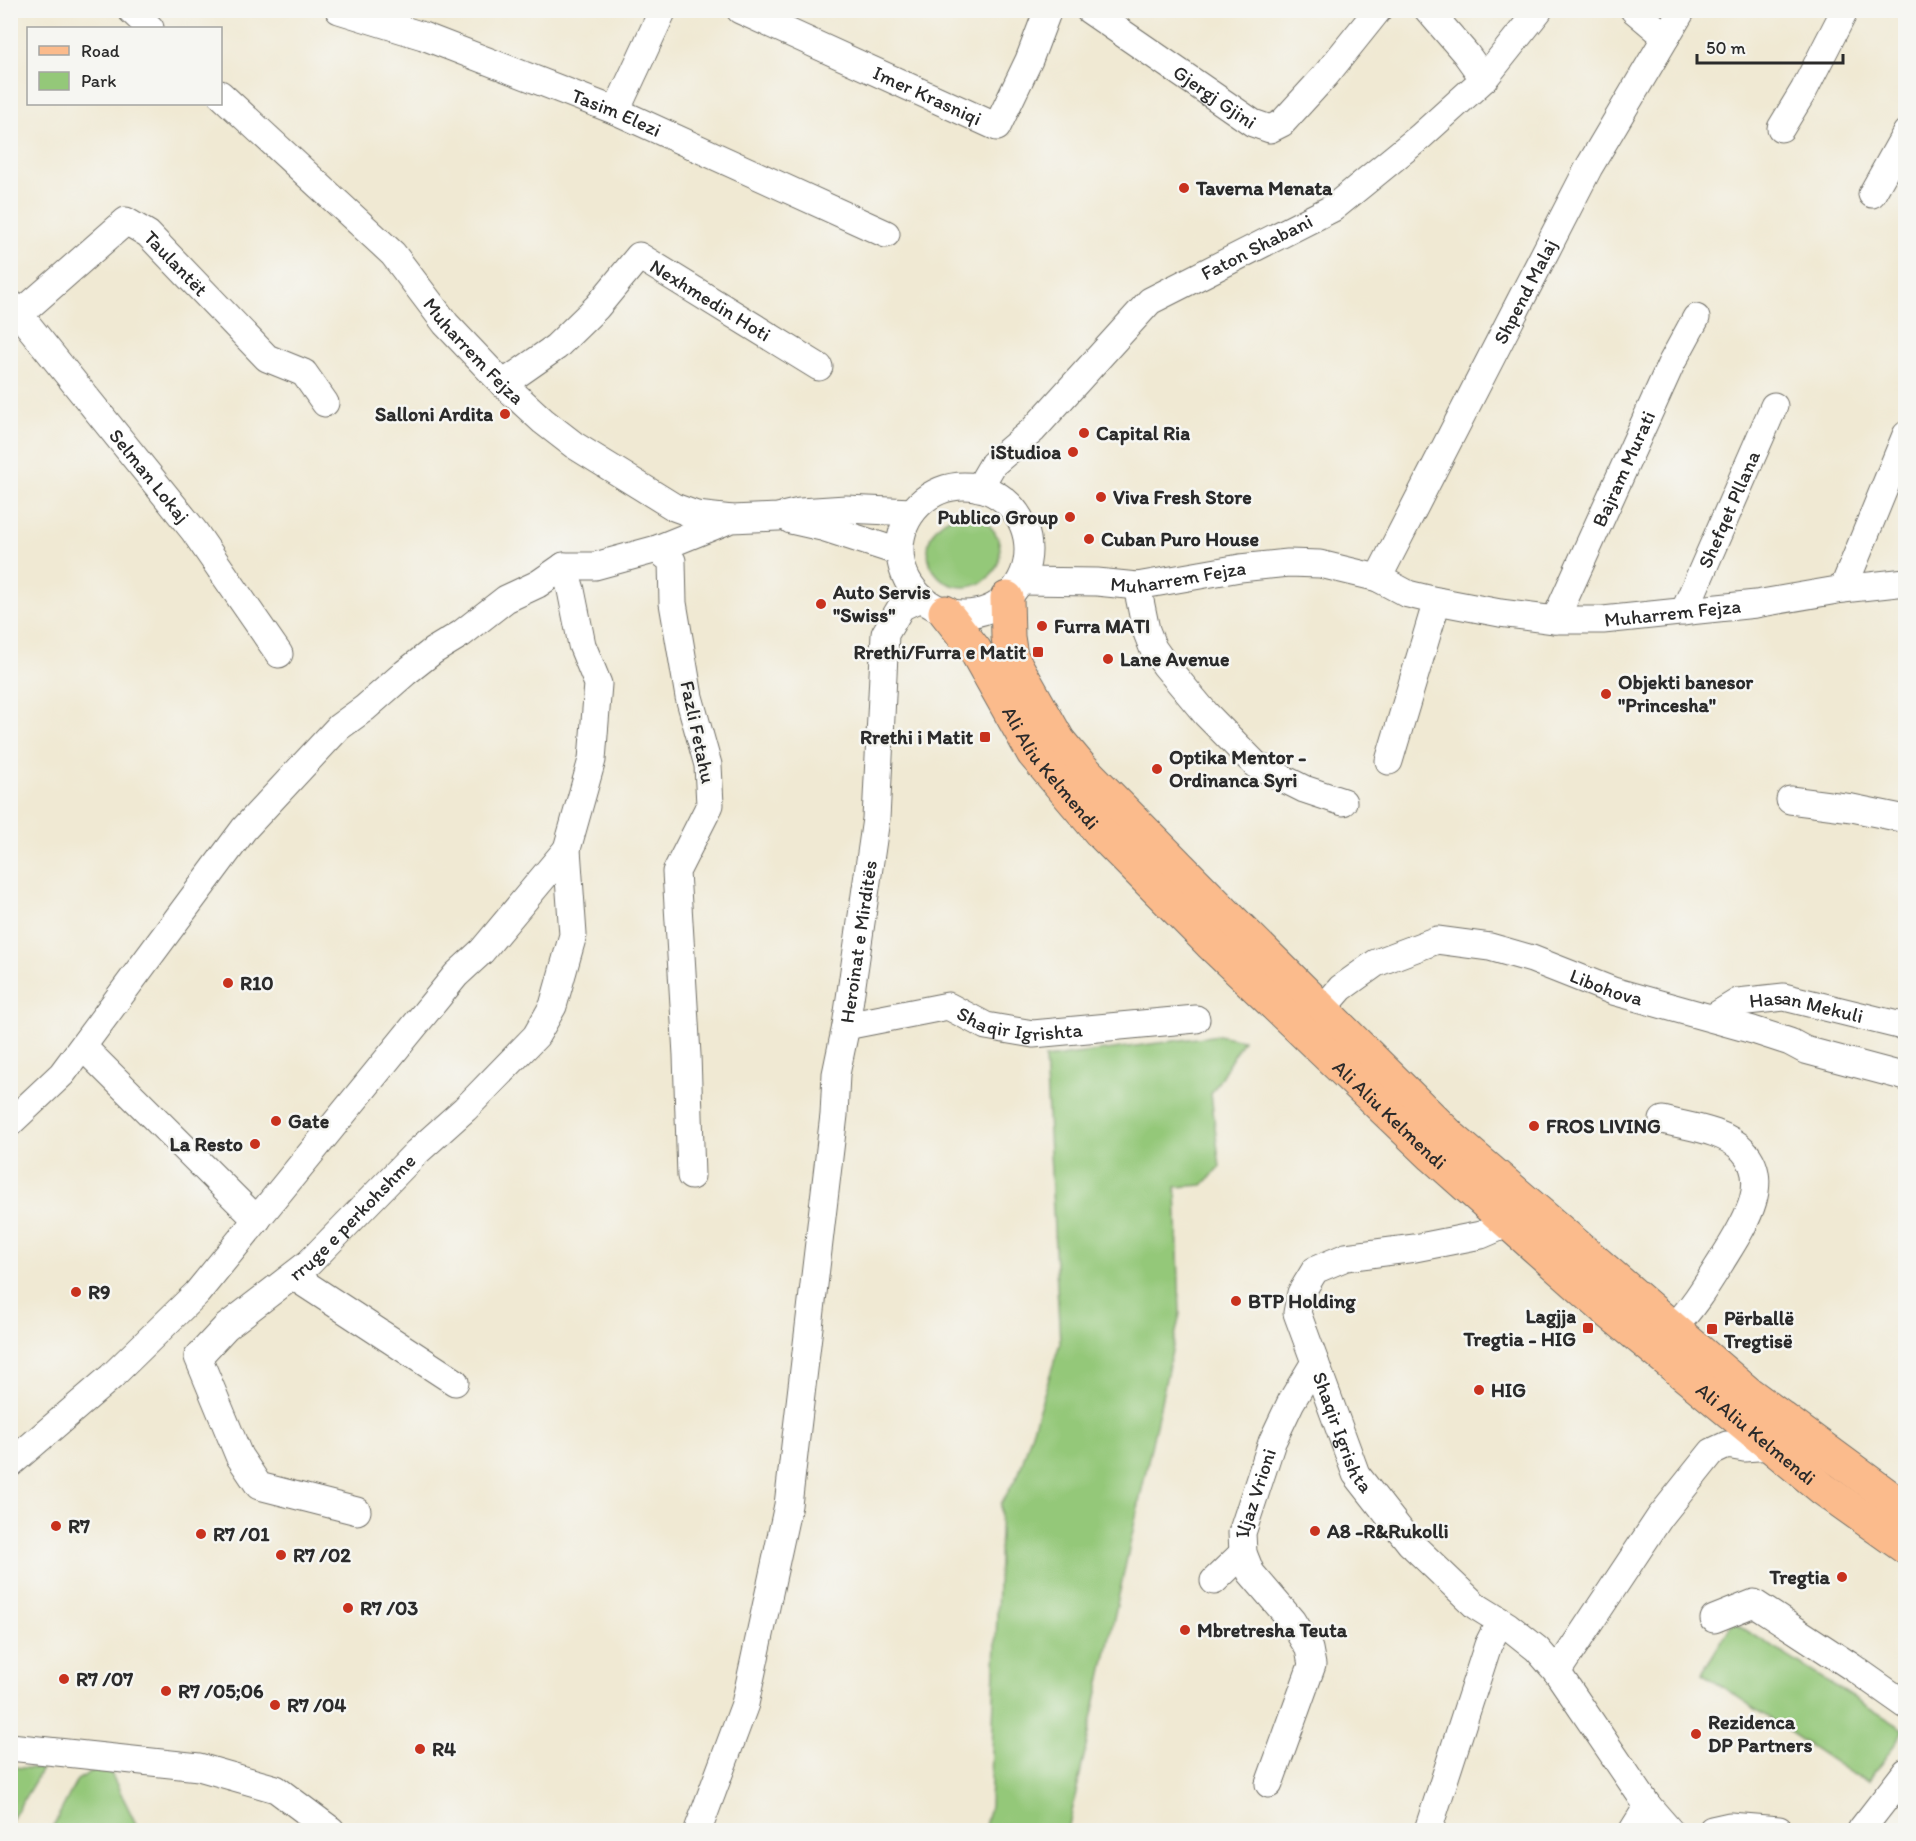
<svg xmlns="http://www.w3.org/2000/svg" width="1916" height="1841" font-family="Itim,sans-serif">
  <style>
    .green { fill: #94c879; stroke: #607a52; stroke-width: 1.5 }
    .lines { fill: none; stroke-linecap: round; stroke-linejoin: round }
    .minor-casing { stroke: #706e66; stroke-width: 29 }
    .major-casing { stroke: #706e66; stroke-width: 35 }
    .minor { stroke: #fff; stroke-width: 27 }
    .major { stroke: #fbbb8c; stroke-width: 33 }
    .poi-dot { fill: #c8321e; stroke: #f6f6f2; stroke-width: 2 }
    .labels { text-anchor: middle; stroke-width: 5; stroke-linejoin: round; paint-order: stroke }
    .street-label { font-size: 20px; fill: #2b2b2b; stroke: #f6f6f2 }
    .poi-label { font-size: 20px; font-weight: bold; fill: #2b2b2b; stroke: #f6f6f2; text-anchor: start }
  </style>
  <rect width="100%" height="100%" fill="#f6f6f2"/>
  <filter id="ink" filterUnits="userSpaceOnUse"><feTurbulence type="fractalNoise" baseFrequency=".0167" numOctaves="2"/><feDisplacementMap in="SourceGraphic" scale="12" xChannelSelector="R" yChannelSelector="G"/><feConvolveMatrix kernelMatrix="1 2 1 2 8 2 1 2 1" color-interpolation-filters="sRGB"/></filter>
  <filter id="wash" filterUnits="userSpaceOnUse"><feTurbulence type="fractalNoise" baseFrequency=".008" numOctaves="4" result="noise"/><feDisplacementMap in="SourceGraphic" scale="24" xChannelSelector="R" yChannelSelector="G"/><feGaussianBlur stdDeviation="1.35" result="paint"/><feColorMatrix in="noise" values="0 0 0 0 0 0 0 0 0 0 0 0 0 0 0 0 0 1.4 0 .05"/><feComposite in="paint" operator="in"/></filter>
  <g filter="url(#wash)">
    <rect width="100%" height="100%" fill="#f0e9d3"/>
    <path class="green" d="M928 551a36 36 0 1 1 72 0a36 36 0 1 1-72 0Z
      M1219,1035l24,5 -32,54 9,73 -17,18 -27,2 4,127 -112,516h-84l6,-24 11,-302 18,-31 41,-130 -15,-285z
      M1733,1622l172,108 -36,50 -17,-6 -150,-101z
      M11,1767l31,2 -31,52 -1,-54z
      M97,1768l12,1 30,61h-88l26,-50z"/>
  </g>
  <g filter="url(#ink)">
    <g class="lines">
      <g class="minor-casing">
        <g id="minor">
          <path d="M131,10l19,18"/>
          <path id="s1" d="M339,10l84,26 193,75 270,123"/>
          <path id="s2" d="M740,10l257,117 32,-67 19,-50"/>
          <path id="s3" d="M1089,10l164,113 17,6 12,-6 43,-47 53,-66"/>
          <path d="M1428,10l38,44 18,25"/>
          <path d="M1634,10l32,27"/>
          <path id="s4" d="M220,94l173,160 53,70 57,60 40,37 31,24 100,62 22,8 36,4 46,-2 22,-5 46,-3 66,3"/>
          <path d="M616,111l47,-101"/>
          <path d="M1781,128l23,-38 41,-80"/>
          <path d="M1872,194l34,-61"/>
          <path id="s5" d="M10,303l184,228 85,123"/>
          <path id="s6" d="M20,314l106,-93 22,13 119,124 37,15 21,30"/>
          <path id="s7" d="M503,384l53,-37 41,-40 42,-51 180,111"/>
          <circle cx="964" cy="550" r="64"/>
          <path id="s8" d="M979,488l14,-24 40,-34 117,-129 183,-93 87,-71 64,-58 55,-69"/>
          <path d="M791,520l31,7 77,25"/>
          <path id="s9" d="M1378,578l211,-411 93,-157"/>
          <path id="s10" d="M1021,581l76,1 40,4 103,-18 48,-5 32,1 58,14 30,16 29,7 63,12 55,7h48l153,-16 87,-15 63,-7"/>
          <path d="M1137,586l9,44 7,18 12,17 41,49 50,51 48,24 39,13"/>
          <path d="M1843,589l63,-154"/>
          <path id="s11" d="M1684,612l90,-206"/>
          <path id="s12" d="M1555,620l116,-256 25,-46"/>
          <path d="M1389,761l48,-160"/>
          <path d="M1790,800l62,8 54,11"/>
          <path id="s13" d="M1322,1010l19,-22 35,-25 61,-23 53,7 42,12 81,32 140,39 37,12 15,8 101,27"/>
          <path id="s14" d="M1712,1018l26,-16 46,-5 122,30"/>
          <path id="s15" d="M846,1026l102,-20 38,20 47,8 163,-15"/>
          <path d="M83,1047l174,173"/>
          <path d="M1663,1120c26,7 61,10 80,30 32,34 -4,82 -22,112 -15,24 -29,47 -49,67"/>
          <path d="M10,1123l52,-49 182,-245 95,-102 26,-19 40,-35 28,-22 28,-17 45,-35 32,-15 26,-18h31l62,-17"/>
          <path d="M691,1176l-4,-121 -11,-183 34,-67 -2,-40 -19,-68 -16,-94 -1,-42 -15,-12 74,-30"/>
          <path id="s16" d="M1509,1223l-28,12 -66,13 -69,9 -31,13 -14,23 -4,20 59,161 54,69 66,63 32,20 29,23 20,23 91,134 21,24"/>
          <path d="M293,1276l162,106"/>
          <path d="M10,1464l101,-87 86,-84 259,-318 26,-24 85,-102"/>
          <path id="s17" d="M357,1511l-98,-25 -20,-30 -41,-99 28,-30 83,-64 108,-111 48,-43 71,-73 17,-30 20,-71 -6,-86 25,-89 6,-76 -16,-39 -11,-55 -7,-24"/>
          <path d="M1214,1581l29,-28"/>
          <path d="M1714,1619l40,-16 98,64 54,38"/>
          <path d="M1557,1672l103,-155 52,-65 15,-7 17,3 27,-2"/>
          <path d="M10,1747l189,20 77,22 55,41"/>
          <path id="s18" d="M1269,1784l43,-119 -3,-16 -17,-28 -41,-48 -8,-20 -1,-20 30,-91 19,-40 24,-40"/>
          <path id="s19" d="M698,1830l47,-126 43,-199 46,-390 2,-41 10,-48 30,-207 9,-185 16,-27 19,-9"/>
          <path d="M1428,1830l60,-185 12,-24"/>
          <path d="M1633,1830l15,-24"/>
          <path d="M1712,1830l18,-4 49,4"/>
          <path d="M1861,1830l45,-58"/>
        </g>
      </g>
      <g class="major-casing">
        <g id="major">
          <path d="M1007,598l1,39 3,19 48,85 20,24 153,155 219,217 296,255 159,117"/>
          <path id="s20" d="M945,612l30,38 58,103 67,79 110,111 223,213 172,153 218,180 83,59"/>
        </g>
      </g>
      <use href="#minor" class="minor"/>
      <use href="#major" class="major"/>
    </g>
  </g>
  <g class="poi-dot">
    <circle cx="1184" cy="188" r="6"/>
    <circle cx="505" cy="414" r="6"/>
    <circle cx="1084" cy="433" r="6"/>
    <circle cx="1073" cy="452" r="6"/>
    <circle cx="1101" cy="497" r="6"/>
    <circle cx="1070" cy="517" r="6"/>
    <circle cx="1089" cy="539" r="6"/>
    <circle cx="821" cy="604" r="6"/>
    <circle cx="1042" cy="626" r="6"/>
    <rect x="1032" y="646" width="12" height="12" rx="3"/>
    <circle cx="1108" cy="659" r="6"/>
    <circle cx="1606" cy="694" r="6"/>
    <rect x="979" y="731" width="12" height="12" rx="3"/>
    <circle cx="1157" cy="769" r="6"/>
    <circle cx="228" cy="983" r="6"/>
    <circle cx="276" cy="1121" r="6"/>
    <circle cx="1534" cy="1126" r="6"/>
    <circle cx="255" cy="1144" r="6"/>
    <circle cx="76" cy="1292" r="6"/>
    <circle cx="1236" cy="1301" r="6"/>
    <rect x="1582" y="1322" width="12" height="12" rx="3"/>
    <rect x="1706" y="1323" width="12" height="12" rx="3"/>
    <circle cx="1479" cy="1390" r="6"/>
    <circle cx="56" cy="1526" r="6"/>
    <circle cx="1315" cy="1531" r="6"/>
    <circle cx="201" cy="1534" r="6"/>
    <circle cx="281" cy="1555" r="6"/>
    <circle cx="1842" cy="1577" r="6"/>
    <circle cx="348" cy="1608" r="6"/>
    <circle cx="1185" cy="1630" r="6"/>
    <circle cx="64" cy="1679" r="6"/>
    <circle cx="166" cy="1691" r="6"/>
    <circle cx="275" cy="1705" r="6"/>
    <circle cx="1696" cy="1734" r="6"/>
    <circle cx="420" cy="1749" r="6"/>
  </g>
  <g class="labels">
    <g class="street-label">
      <text dy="7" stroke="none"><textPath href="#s2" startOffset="206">Imer Krasniqi</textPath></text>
      <text dy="7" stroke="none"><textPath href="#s3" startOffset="153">Gjergj Gjini</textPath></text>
      <text dy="7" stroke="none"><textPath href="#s1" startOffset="296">Tasim Elezi</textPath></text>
      <text dy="7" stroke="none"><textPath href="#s8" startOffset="374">Faton Shabani</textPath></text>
      <text dy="7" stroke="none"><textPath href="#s6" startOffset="207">Taulantët</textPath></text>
      <text dy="7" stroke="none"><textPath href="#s9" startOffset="322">Shpend Malaj</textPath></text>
      <text dy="7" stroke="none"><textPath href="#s7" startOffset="272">Nexhmedin Hoti</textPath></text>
      <text dy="7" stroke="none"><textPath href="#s4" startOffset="362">Muharrem Fejza</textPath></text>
      <text dy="7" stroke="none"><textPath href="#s12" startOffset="166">Bajram Murati</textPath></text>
      <text dy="7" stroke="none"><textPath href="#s5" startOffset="222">Selman Lokaj</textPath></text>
      <text dy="7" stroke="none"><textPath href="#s11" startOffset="112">Shefqet Pllana</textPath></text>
      <text dy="7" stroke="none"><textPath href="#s10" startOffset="158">Muharrem Fejza</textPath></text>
      <text dy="7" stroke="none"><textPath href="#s10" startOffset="662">Muharrem Fejza</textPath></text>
      <text transform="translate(698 732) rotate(78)" y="7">Fazli Fetahu</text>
      <text dy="7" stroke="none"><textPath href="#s20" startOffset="189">Ali Aliu Kelmendi</textPath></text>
      <text dy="7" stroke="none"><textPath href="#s19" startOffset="906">Heroinat e Mirditës</textPath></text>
      <text dy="7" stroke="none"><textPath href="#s13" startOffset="314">Libohova</textPath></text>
      <text dy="7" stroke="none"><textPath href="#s14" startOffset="100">Hasan Mekuli</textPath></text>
      <text dy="7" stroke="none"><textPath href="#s15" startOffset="180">Shaqir Igrishta</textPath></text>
      <text dy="7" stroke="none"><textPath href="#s20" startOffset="675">Ali Aliu Kelmendi</textPath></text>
      <text dy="7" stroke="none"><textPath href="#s17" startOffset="453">rruge e perkohshme</textPath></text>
      <text dy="7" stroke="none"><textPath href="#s16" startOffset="376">Shaqir Igrishta</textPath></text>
      <text dy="7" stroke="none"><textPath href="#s20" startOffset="1161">Ali Aliu Kelmendi</textPath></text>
      <text dy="7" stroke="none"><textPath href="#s18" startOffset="322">Iljaz Vrioni</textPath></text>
    </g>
    <g class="poi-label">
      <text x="1196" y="195">Taverna Menata</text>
      <text x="493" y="421" text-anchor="end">Salloni Ardita</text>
      <text x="1096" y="440">Capital Ria</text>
      <text x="1061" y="459" text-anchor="end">iStudioa</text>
      <text x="1113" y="504">Viva Fresh Store</text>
      <text x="1058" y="524" text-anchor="end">Publico Group</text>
      <text x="1101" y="546">Cuban Puro House</text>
      <text x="833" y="599">Auto Servis<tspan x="833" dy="23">"Swiss"</tspan></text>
      <text x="1054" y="633">Furra MATI</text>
      <text x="1026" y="659" text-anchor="end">Rrethi/Furra e Matit</text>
      <text x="1120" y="666">Lane Avenue</text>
      <text x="1618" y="689">Objekti banesor<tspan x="1618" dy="23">"Princesha"</tspan></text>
      <text x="973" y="744" text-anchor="end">Rrethi i Matit</text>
      <text x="1169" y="764">Optika Mentor -<tspan x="1169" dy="23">Ordinanca Syri</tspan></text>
      <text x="240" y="990">R10</text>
      <text x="288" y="1128">Gate</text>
      <text x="1546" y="1133">FROS LIVING</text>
      <text x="243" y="1151" text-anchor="end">La Resto</text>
      <text x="88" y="1299">R9</text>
      <text x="1248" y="1308">BTP Holding</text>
      <text x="1576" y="1323" text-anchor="end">Lagjja<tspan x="1576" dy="23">Tregtia - HIG</tspan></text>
      <text x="1724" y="1325">Përballë<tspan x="1724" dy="23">Tregtisë</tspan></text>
      <text x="1491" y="1397">HIG</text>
      <text x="68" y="1533">R7</text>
      <text x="1327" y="1538">A8 -R&amp;Rukolli</text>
      <text x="213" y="1541">R7 /01</text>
      <text x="293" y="1562">R7 /02</text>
      <text x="1830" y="1584" text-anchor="end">Tregtia</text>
      <text x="360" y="1615">R7 /03</text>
      <text x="1197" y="1637">Mbretresha Teuta</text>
      <text x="76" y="1686">R7 /07</text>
      <text x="178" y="1698">R7 /05;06</text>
      <text x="287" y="1712">R7 /04</text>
      <text x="1708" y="1729">Rezidenca<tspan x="1708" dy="23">DP Partners</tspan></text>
      <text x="432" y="1756">R4</text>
    </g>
  </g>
  <rect width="1916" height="1841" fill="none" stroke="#f6f6f2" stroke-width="36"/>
  <rect x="27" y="27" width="195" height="78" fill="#f6f6f2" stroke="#a5a5a2" stroke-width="1.5"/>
  <rect x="39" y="46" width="30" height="9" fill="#fbbb8c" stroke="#a5a5a2" stroke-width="1.5"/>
  <text x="81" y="57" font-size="18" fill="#2b2b2b">Road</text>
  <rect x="39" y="72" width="30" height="18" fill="#94c879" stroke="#a5a5a2" stroke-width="1.5"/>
  <text x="81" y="87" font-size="18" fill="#2b2b2b">Park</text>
  <path d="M1697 54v9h146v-9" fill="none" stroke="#2b2b2b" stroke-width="3"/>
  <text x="1706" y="54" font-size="18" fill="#2b2b2b" stroke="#f6f6f2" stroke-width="4.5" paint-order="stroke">50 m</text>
</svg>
